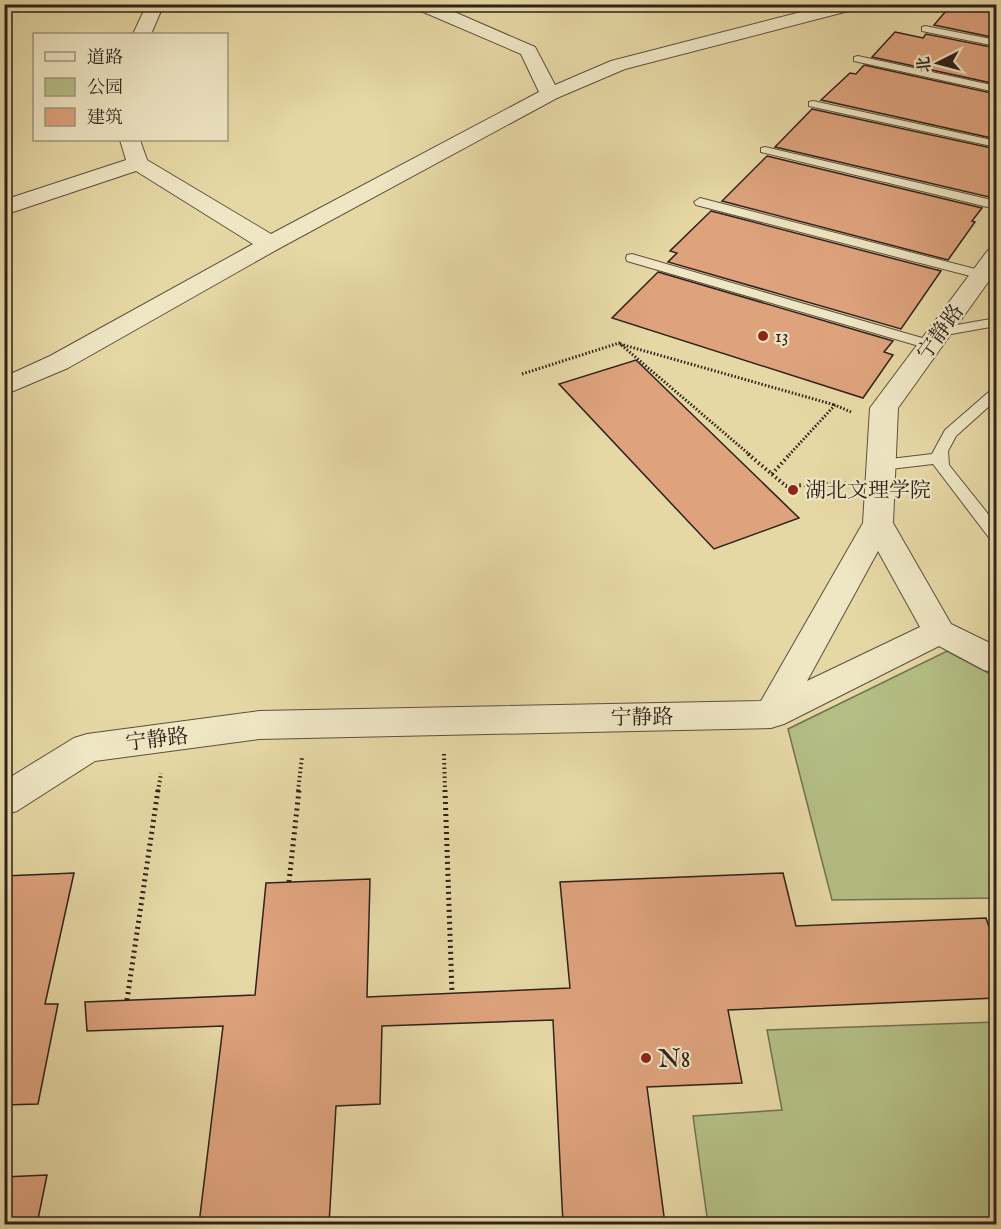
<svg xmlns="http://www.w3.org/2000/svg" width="1001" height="1229" font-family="'IM FELL English','Noto Serif SC',serif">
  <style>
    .green { fill: #b4bf86; stroke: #727050; stroke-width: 1.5 }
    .building { fill: #dea37d; stroke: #2f211b; stroke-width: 1.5 }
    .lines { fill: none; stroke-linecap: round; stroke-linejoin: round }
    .lane-casing { stroke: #5d4f3e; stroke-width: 2 }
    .street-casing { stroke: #5d4f3e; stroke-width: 2 }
    .path-far2 { stroke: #2f211b; stroke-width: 3; stroke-dasharray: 1.5 2; stroke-linecap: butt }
    .path-far1 { stroke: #2f211b; stroke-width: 4; stroke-dasharray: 1.5 3; stroke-linecap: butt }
    .path { stroke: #2f211b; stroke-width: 5; stroke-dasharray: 2 4; stroke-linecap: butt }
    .lane { fill: #efe6c4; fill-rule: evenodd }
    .street { fill: #efe6c4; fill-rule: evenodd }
    .poi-dot { fill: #8f2418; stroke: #efe6c4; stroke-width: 2 }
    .labels { text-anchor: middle; stroke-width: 4.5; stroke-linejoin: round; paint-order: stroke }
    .far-poi-label { font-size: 18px; fill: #2f211b; stroke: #efe6c4; text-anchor: start }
    .street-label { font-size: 21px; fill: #2f211b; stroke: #efe6c4 }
    .poi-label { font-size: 21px; fill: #2f211b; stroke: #efe6c4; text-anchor: start }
    .near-poi-label { font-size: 26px; fill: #2f211b; stroke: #efe6c4; text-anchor: start }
  </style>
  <rect width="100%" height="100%" fill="#e6d8a5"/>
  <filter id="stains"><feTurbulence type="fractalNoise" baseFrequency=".00333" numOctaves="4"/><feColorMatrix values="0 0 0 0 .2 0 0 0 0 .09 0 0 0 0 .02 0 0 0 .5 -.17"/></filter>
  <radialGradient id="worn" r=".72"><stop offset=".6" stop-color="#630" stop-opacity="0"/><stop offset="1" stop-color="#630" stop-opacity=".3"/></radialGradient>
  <path class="green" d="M947,651l49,26v221l-164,2 -44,-171z
    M996,1022v202h-288l-15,-108 89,-6 -15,-80z"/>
  <path class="building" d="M952,4h23l21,4v30l-62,-13z
    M895,32l28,6 3,-4 70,14v36l-124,-27z
    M864,65l132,29v45l-175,-39 29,-27 6,1z
    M812,109l184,40v38l-7,10 -214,-50z
    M767,156l215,52 -10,13 3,1 -27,38 -226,-59z
    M711,211l230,60 -40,58 -233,-67 9,-9 -7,-2z
    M658,272l235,69 -9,11 9,3 -30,43 -251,-80z
    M636,360l163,158 -85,31 -155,-165z
    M74,873l-29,131h13l-20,100 -34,1v-229z
    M783,873l13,53 190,-8 10,30v50l-268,12 14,73 -95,4 18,137h-102l-10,-204 -171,6 -2,78 -44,2 -7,118h-130l24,-198 -136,5 -2,-29 170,-7 11,-112 104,-4 -3,118 203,-9 -10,-106z
    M47,1175l-10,49h-33v-47z"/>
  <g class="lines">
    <g class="lane-casing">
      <path id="lane" d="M925,26l71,14v6l-74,-15v-4z
        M858,56l138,30v6l-142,-31v-4z
        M813,101l183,40v6l-187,-41v-4z
        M765,147l231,54v8l-235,-57v-4z
        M700,198l287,74 2,3 -7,4 -286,-74 -2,-3z
        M632,254l304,88 2,3 -2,3h-10l-299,-87 -1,-3 1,-3z
        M996,318v8l-56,10 -7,-4 7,-4z
        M996,389v11l-40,36 -8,15 1,14 47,59v17l-6,-2 -57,-75 -51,6 -8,-5 8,-5 50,-6 13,-24 46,-40z"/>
    </g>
    <g class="street-casing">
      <path id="street" d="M147,4h17l-13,30h-18z
        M412,4h24l99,43 20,38 56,-24 221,-57h30l-2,4 -235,61 -68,29 -279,151 -210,119 -64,27v-18l46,-21 203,-112 -117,-73 -132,44v-15l122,-40 -6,-20h20l7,20 124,74 268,-142 -18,-38 -107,-46z
        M996,248v23l-98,137 -5,115 58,101 45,22v27l-12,-3 -45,-24 -155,78 -13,4 -512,11 -164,22 -78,50 -13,4v-34l70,-43 13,-4 172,-23 502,-10 102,-178 7,-115 118,-158zM878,551l42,76 -113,54z"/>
    </g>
    <path class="path-far2" d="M620,344l215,61
      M522,374l97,-31 131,112
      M789,455l46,-50 16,7"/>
    <path class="path-far1" d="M748,454l38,32 61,-3
      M772,474l18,-20
      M444,754l1,37
      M158,791l3,-18
      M298,791l4,-34"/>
    <path class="path" d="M445,790l7,203
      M289,882l10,-92
      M127,1000l31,-210"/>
    <use href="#lane" class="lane"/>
    <use href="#street" class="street"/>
  </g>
  <g class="poi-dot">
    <circle cx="763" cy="336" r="6"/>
    <circle cx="793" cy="490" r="6"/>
    <circle cx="646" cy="1058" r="6"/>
  </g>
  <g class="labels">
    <g class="far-poi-label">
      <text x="775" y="342">13</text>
    </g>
    <g class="street-label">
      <text transform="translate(940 332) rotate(-54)" y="7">宁静路</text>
      <text transform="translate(642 717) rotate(-1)" y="7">宁静路</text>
      <text transform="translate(157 739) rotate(-7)" y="7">宁静路</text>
    </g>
    <g class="poi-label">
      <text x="805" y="497">湖北文理学院</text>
    </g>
    <g class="near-poi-label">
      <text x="658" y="1067">N8</text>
    </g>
  </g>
  <rect width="1001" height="1229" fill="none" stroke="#e6d8a5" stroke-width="24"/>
  <rect x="6" y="6" width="989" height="1217" fill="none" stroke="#2f211b" stroke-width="3"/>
  <rect x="12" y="12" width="977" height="1205" fill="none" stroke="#2f211b" stroke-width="1.5"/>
  <rect x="33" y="33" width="195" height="108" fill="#efe6c4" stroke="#a29780" stroke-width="1.5"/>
  <rect x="45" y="52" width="30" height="9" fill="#efe6c4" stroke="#a29780" stroke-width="1.5"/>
  <text x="87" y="63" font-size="18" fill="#2f211b">道路</text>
  <rect x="45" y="78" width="30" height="18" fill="#b4bf86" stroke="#a29780" stroke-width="1.5"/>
  <text x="87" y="93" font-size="18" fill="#2f211b">公园</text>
  <rect x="45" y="108" width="30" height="18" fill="#dea37d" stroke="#a29780" stroke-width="1.5"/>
  <text x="87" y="123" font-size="18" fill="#2f211b">建筑</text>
  <g transform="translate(938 63) rotate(264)" stroke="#efe6c4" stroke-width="4.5" paint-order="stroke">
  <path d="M0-4.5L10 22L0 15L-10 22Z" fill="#2f211b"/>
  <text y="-9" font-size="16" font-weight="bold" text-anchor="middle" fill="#2f211b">北</text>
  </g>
  <rect width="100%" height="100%" filter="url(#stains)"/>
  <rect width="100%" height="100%" fill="url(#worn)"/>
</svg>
